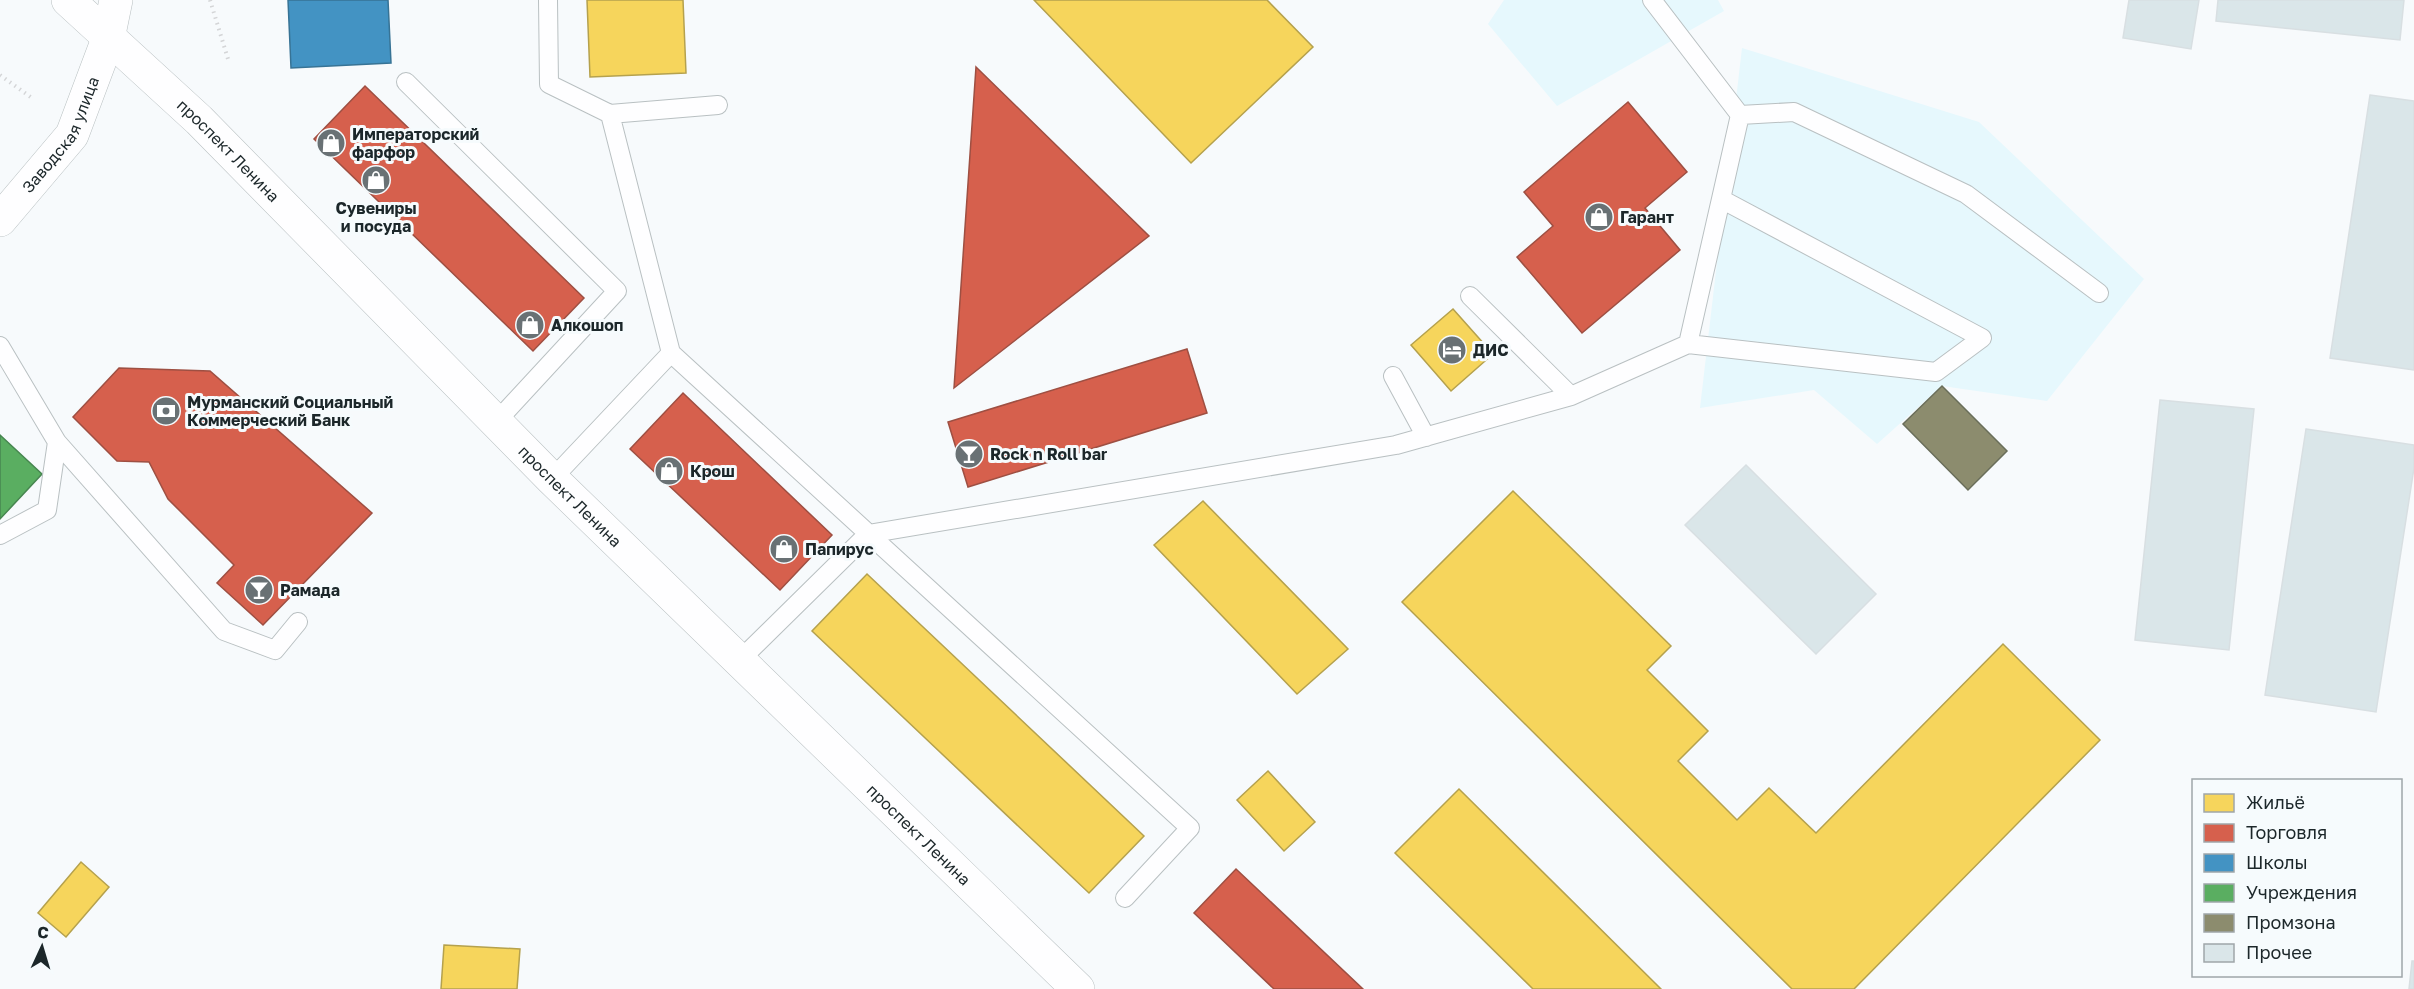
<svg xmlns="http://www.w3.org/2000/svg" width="2414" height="989" font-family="'Golos Text',sans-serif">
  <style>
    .built { fill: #e6f8fd }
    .homes { fill: #f6d55c; stroke: #b5a14d; stroke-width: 1.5 }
    .shops { fill: #d6604d; stroke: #9e4f42; stroke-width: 1.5 }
    .schools { fill: #4393c3; stroke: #377395; stroke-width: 1.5 }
    .public { fill: #5aae61; stroke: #478650; stroke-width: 1.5 }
    .industry { fill: #8c8c6e; stroke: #6a6e5a; stroke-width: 1.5 }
    .building { fill: #dae6e9; stroke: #d8dfe2; stroke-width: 1.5 }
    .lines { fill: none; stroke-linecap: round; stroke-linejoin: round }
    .service-casing { stroke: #b9c0c2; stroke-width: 20 }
    .minor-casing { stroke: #b9c0c2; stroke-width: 34 }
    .secondary-casing { stroke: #b9c0c2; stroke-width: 34 }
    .primary-casing { stroke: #b9c0c2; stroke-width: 34 }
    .path { stroke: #d4d5d7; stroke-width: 4; stroke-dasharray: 1.5 4.5; stroke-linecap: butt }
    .service { stroke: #fefeff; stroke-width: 18 }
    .minor { stroke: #fefeff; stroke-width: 33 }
    .secondary { stroke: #fefeff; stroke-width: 33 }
    .primary { stroke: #fefeff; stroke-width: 33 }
    .labels { text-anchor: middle; stroke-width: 6; stroke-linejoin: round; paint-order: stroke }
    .street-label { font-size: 16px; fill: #1c272a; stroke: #f6fbfd }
    .poi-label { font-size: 16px; font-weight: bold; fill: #1c272a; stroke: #f6fbfd; text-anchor: start }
  </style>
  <rect width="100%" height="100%" fill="#f7fafc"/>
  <path class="built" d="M1504,0h214l6,11 -167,95 -69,-82z
    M1742,48l237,74 165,157 -97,122 -105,-15 -65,58 -63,-54 -114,18z"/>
  <path class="homes" d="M587,0h96l3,73 -96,4z
    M1034,0h233l46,47 -122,116z
    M1453,309l40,45 -42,37 -40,-46z
    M1513,491l158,155 -24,24 61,61 -30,30 59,59 32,-32 47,45 187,-189 97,96 -246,249h-62l-390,-387z
    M1203,501l145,148 -51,45 -143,-149z
    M867,574l277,262 -55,57 -277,-262z
    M1268,771l47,51 -31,29 -47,-51z
    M1459,789l202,200h-128l-138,-136z
    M81,862l28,25 -43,50 -28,-24z
    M444,945l76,4 -3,40h-76z"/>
  <path class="shops" d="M976,67l173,169 -195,152z
    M365,86l219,212 -51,53 -219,-212z
    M1628,102l59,70 -42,36 35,42 -98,83 -65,-76 36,-31 -29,-34z
    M1187,349l20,64 -239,74 -20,-65z
    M119,368l91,3 162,142 -109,112 -46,-42 17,-18 -66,-66 -19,-37 -32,-1 -44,-44z
    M683,393l149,142 -52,55 -150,-141z
    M1236,869l127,120h-89l-80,-76z"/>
  <path class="schools" d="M288,0h100l3,63 -100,5z"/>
  <path class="public" d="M0,435l42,39 -42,45z"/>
  <path class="industry" d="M1942,386l65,65 -39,39 -65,-66z"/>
  <path class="building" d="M2129,0h70l-8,49 -68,-11z
    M2218,0h186l-4,40 -184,-19z
    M2370,95l44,6v269l-84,-12z
    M2160,400l94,9 -25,241 -94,-10z
    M2306,429l108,16v23l-38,244 -111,-17z
    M1746,465l130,129 -60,60 -131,-129z
    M2412,961h2v28h-5z"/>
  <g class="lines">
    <g class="service-casing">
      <path id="service" d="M548,0l1,84 61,30 108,-9
        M1652,0l88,115 54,-3 172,82 133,99
        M406,82l211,209 -121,131
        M610,114l61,239 519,475 -65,70
        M1721,199l-33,145 248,28 46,-34 -261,-139 19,-84
        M1470,296l101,100
        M0,346l57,96
        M1393,376l33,61
        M552,479l119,-126
        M0,535l47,-25 10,-68 167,189 51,19 23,-28
        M740,660l128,-126 528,-89 175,-49 117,-52"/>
    </g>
    <g class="minor-casing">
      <g id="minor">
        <path id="s1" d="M0,220l72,-85 36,-96"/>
      </g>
    </g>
    <g class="secondary-casing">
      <path id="secondary" d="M108,39l8,-39"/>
    </g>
    <g class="primary-casing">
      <g id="primary">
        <path id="s2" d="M68,0l131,120 353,359 526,510"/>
      </g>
    </g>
    <path class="path" d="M210,0l18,59
      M0,75l32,23"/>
    <use href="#service" class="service"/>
    <use href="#minor" class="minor"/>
    <use href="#secondary" class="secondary"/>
    <use href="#primary" class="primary"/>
  </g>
  <defs>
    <g id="shop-disc" transform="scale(1.5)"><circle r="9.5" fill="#697174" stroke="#f6fbfd"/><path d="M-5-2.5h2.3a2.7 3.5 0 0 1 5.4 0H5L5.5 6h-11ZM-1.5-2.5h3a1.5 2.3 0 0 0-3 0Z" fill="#fff"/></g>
    <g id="hotel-disc" transform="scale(1.5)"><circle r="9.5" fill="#697174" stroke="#f6fbfd"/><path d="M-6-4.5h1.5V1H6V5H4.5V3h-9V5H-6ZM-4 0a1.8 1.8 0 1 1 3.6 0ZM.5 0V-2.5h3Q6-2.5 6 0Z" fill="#fff"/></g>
    <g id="bank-disc" transform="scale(1.5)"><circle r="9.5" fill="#697174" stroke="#f6fbfd"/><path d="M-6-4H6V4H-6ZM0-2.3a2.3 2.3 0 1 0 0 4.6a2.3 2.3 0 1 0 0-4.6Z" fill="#fff"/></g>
    <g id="bar-disc" transform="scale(1.5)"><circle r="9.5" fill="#697174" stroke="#f6fbfd"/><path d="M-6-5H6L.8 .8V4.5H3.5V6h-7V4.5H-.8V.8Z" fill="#fff"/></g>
  </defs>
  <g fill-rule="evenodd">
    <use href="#shop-disc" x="331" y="143"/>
    <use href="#shop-disc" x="376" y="180"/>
    <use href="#shop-disc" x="1599" y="217"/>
    <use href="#shop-disc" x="530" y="325"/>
    <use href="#hotel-disc" x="1452" y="350"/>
    <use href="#bank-disc" x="166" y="411"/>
    <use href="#bar-disc" x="969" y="454"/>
    <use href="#shop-disc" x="669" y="471"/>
    <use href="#shop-disc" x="784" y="549"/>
    <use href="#bar-disc" x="259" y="590"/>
  </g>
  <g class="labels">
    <g class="street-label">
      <text dy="6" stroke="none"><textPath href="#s1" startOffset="106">Заводская улица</textPath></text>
      <text dy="6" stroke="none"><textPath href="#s2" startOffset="220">проспект Ленина</textPath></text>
      <text dy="6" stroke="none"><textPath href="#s2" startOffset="706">проспект Ленина</textPath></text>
      <text dy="6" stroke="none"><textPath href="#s2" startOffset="1192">проспект Ленина</textPath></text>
    </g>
    <g class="poi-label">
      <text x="352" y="140">Императорский<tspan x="352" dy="18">фарфор</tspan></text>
      <text x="376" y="214" text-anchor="middle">Сувениры<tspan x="376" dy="18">и посуда</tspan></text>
      <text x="1620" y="223">Гарант</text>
      <text x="551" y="331">Алкошоп</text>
      <text x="1473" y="356">ДИС</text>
      <text x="187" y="408">Мурманский Социальный<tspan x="187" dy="18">Коммерческий Банк</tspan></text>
      <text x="990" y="460">Rock n Roll bar</text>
      <text x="690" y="477">Крош</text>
      <text x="805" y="555">Папирус</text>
      <text x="280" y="596">Рамада</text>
    </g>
  </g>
  <rect x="2192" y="779" width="210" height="198" fill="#f6fbfd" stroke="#9fa6a9" stroke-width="1.5"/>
  <rect x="2204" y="794" width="30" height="18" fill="#f6d55c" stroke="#9fa6a9" stroke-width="1.5"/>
  <text x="2246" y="809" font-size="18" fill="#1c272a">Жильё</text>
  <rect x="2204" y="824" width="30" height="18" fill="#d6604d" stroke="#9fa6a9" stroke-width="1.5"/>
  <text x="2246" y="839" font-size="18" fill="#1c272a">Торговля</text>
  <rect x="2204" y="854" width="30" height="18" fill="#4393c3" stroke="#9fa6a9" stroke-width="1.5"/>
  <text x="2246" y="869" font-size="18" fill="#1c272a">Школы</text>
  <rect x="2204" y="884" width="30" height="18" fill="#5aae61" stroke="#9fa6a9" stroke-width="1.5"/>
  <text x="2246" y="899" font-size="18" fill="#1c272a">Учреждения</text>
  <rect x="2204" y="914" width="30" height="18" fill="#8c8c6e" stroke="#9fa6a9" stroke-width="1.5"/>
  <text x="2246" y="929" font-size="18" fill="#1c272a">Промзона</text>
  <rect x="2204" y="944" width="30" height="18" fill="#dae6e9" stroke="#9fa6a9" stroke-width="1.5"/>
  <text x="2246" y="959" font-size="18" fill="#1c272a">Прочее</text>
  <g transform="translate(42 947) rotate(4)" stroke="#f6fbfd" stroke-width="4.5" paint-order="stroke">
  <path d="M0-4.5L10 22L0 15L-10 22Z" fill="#1c272a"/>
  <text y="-9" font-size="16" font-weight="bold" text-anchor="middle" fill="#1c272a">С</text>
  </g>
</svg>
